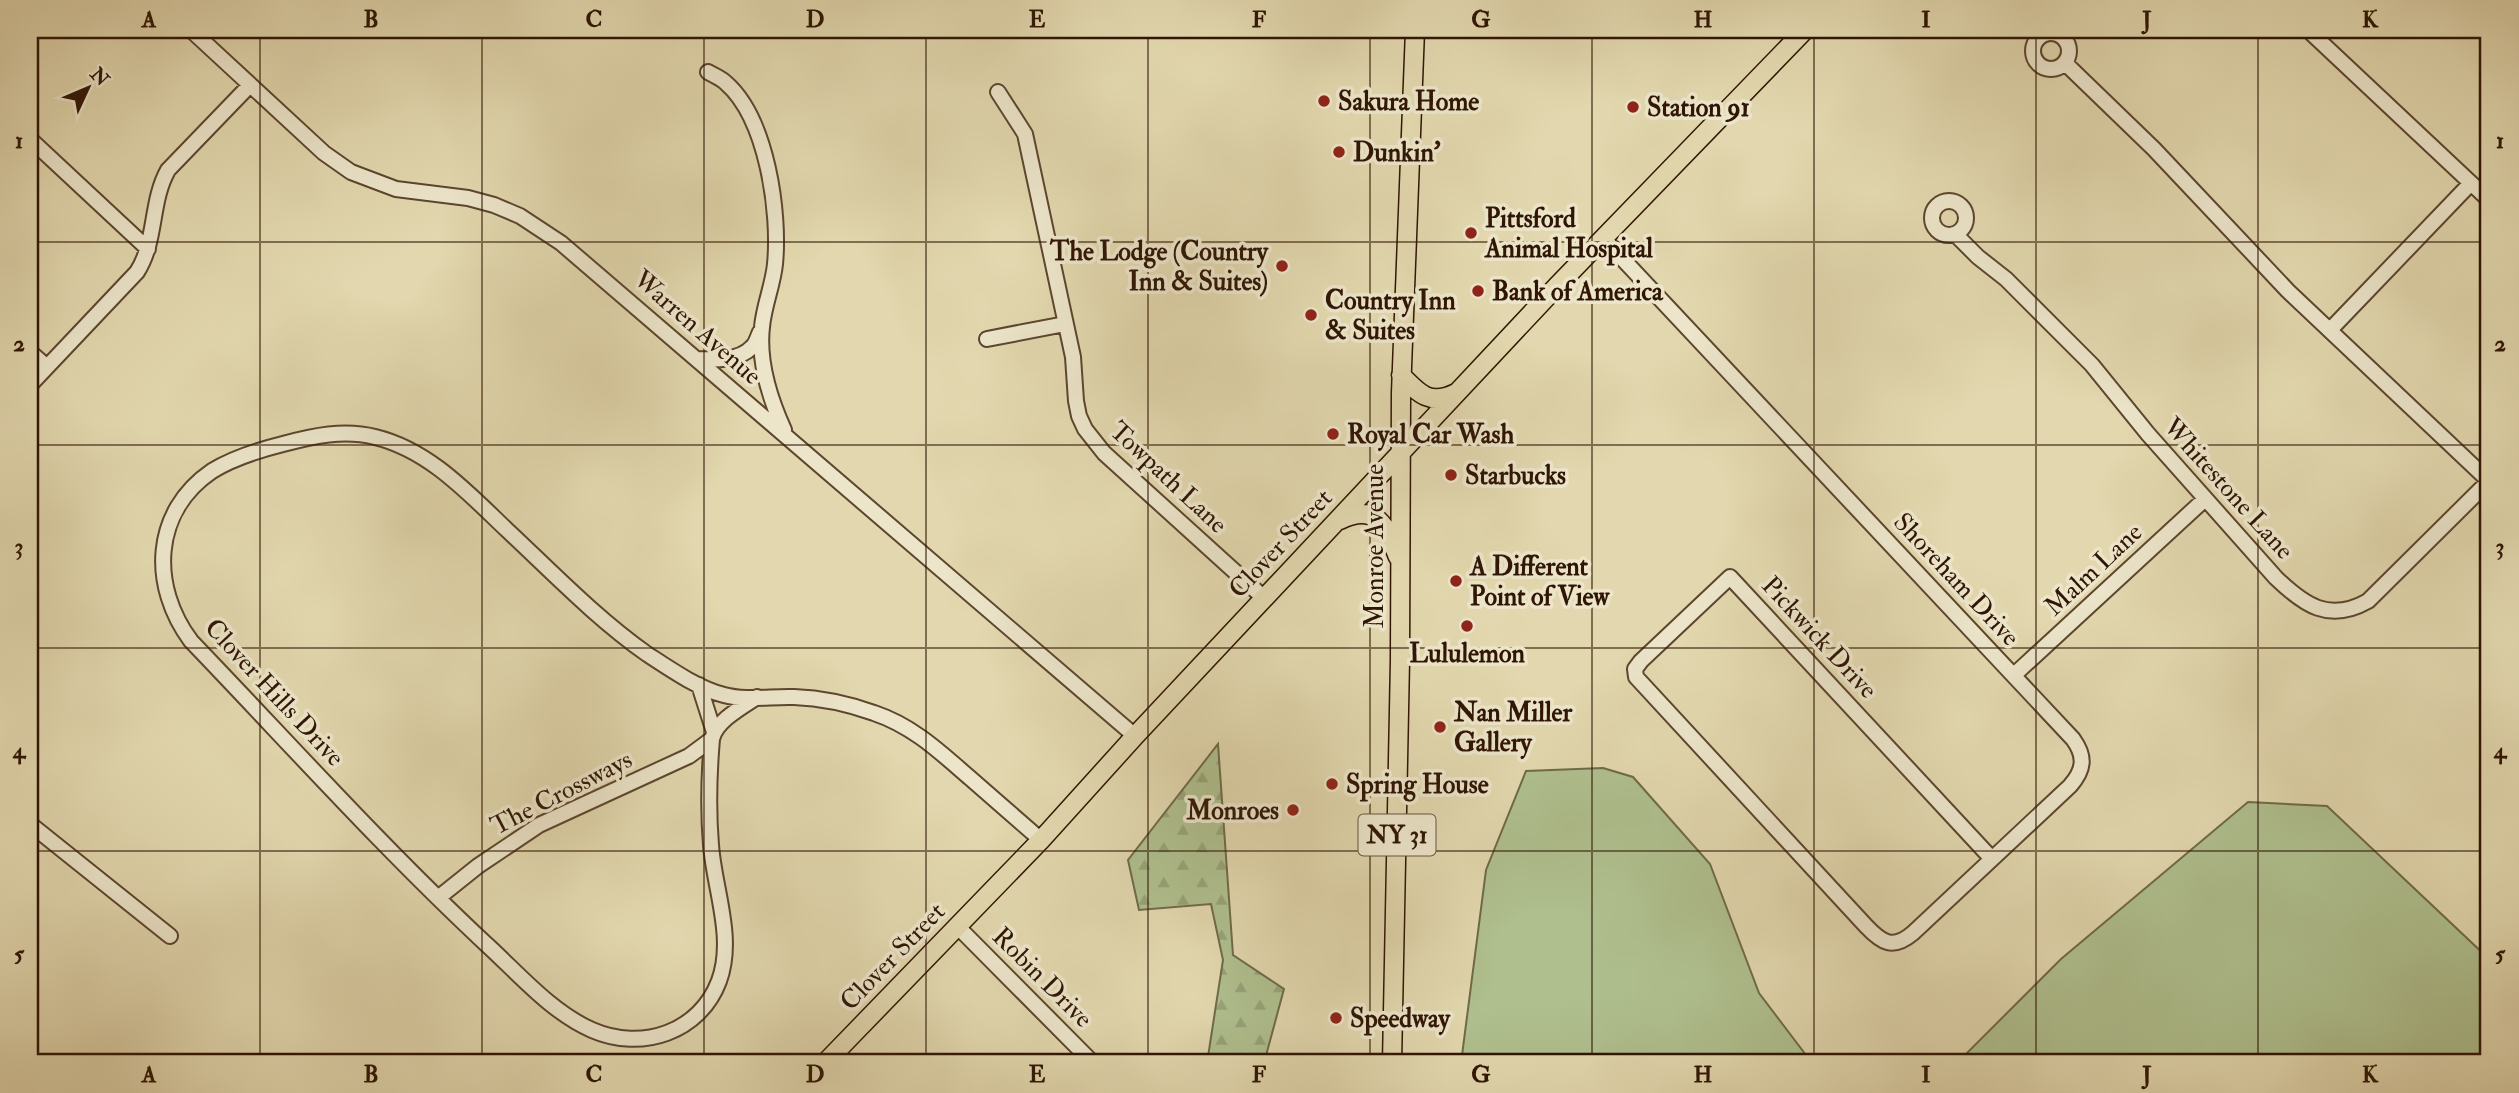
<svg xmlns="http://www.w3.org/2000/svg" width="2519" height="1093" font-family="'IM FELL Double Pica',serif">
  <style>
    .green { fill: #afbf8e; stroke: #6f6a49; stroke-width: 2 }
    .forest { fill: url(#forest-firs); stroke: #6f6a49; stroke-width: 2 }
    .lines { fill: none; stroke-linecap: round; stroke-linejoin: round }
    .minor-casing { stroke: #5c462e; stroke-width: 18 }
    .major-casing { stroke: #2f1504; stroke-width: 21 }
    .minor { stroke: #ece5ca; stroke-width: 14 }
    .major { stroke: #e2d7ae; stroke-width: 18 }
    .grid { fill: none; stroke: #2f1504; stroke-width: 2; stroke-opacity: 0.55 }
    .poi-dot { fill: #8f2418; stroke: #ece5ca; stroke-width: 2.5 }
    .labels { text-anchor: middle; stroke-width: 7; stroke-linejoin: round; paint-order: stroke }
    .shield { fill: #ece5ca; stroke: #68533f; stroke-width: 2 }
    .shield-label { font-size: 24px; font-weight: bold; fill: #2f1504 }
    .poi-label { font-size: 26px; font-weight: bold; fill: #2f1504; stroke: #ece5ca; text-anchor: start }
    .street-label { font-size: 26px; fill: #2f1504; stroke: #ece5ca }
    .neatline { fill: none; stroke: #2f1504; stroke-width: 2.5 }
    .grid-label { font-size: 23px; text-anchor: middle; font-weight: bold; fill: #2f1504 }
  </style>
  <defs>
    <pattern id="forest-firs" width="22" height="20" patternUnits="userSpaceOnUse" patternTransform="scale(1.75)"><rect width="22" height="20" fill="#afbf8e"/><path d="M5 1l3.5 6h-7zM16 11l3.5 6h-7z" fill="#97a379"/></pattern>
  </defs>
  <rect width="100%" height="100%" fill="#e2d7ae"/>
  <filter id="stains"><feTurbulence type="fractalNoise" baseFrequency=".00286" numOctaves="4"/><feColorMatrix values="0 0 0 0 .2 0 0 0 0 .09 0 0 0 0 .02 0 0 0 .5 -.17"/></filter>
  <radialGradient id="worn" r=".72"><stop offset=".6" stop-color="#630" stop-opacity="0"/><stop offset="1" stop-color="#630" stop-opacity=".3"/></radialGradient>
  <path class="green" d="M1603,768l30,9 77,87 49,129 53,70h-351l25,-193 40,-99z
    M2248,802l79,4 162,153v104h-532l104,-104z"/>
  <path class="forest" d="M1218,744l15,211 51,34 -20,74h-57l16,-103 -12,-56 -72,6 -11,-50z"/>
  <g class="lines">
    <g class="minor-casing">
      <path id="minor" d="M191,30l133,123 27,19 45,17 72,9 26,7 26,11 41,27 574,493
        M2308,30l181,170
        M2033 51a18 18 0 1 1 36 0a18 18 0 1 1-36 0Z
        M2065,63l89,86 134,142 201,190
        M708,72c5,3 13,6 18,11 41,36 54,129 49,181 -2,21 -11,41 -13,63 -4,34 8,72 22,103
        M998,92l27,42 48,223 3,44 3,15 6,13 19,24 160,145
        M30,139l118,110
        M1932 218a17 17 0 1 1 34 0a17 17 0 1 1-34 0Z
        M1955,234l23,23 28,22 86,86 56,69 128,144c28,27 53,45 92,23l121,-120
        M1603,238l470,501c13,18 11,31 -3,47l-157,147c-20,17 -31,10 -47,-7l-230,-249 -1,-8 6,-8 89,-84 262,282
        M2330,330l141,-147
        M987,339l78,-15
        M30,352l17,15
        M698,359c17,1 41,2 54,-12 4,-3 6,-11 8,-15
        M30,385l107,-113c20,-31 13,-70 31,-102l82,-85
        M2014,675l191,-176
        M699,685l15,47
        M757,697c-15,10 -41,24 -45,42 -3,35 -4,70 -1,106 3,43 24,93 8,136 -19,51 -77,71 -127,49 -41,-18 -73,-56 -106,-86 -103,-96 -198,-202 -295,-303 -41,-55 -39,-129 21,-170 21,-13 47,-21 71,-27 30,-8 61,-15 92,-7 54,13 93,56 132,93 45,42 89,88 140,124 23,15 50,34 77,41 22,6 48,1 70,2 27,1 55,7 80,16 39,13 66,39 96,65 24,21 47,41 71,62
        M30,824l140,112
        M438,898l40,-32 61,-41 150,-69 23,-17
        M957,926l136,137"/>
    </g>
    <g class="major-casing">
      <path id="major" d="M1401,375c18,19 29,31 55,18
        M1340,520c37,-18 46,6 58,37
        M825,1063l216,-223 94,-104 423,-451 247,-255
        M1392,1063l8,-403 1,-267 14,-363"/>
    </g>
    <use href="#minor" class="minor"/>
    <use href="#major" class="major"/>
  </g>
  <path class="grid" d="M260,30v1033M482,30v1033M704,30v1033M926,30v1033M1148,30v1033M1370,30v1033M1592,30v1033M1814,30v1033M2036,30v1033M2258,30v1033M30,242h2459M30,445h2459M30,648h2459M30,851h2459"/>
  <g class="poi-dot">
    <circle cx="1324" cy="101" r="7"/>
    <circle cx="1633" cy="107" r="7"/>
    <circle cx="1339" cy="152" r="7"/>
    <circle cx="1471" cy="233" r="7"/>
    <circle cx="1282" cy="266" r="7"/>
    <circle cx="1478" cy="291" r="7"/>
    <circle cx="1311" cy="315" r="7"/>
    <circle cx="1333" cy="434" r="7"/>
    <circle cx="1451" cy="475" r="7"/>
    <circle cx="1456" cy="581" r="7"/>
    <circle cx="1467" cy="626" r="7"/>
    <circle cx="1440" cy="727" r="7"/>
    <circle cx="1332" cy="784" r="7"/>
    <circle cx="1293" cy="810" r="7"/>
    <circle cx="1336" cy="1018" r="7"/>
  </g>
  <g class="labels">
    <rect class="shield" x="1358.5" y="814.5" width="77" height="41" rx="5"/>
    <g class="shield-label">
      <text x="1397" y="843">NY 31</text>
    </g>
    <g class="poi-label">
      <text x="1338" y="110">Sakura Home</text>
      <text x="1647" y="116">Station 91</text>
      <text x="1353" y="161">Dunkin'</text>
      <text x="1485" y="227">Pittsford<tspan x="1485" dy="30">Animal Hospital</tspan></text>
      <text x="1268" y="260" text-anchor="end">The Lodge (Country<tspan x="1268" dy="30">Inn &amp; Suites)</tspan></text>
      <text x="1492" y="300">Bank of America</text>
      <text x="1325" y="309">Country Inn<tspan x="1325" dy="30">&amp; Suites</tspan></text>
      <text x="1347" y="443">Royal Car Wash</text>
      <text x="1465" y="484">Starbucks</text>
      <text x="1470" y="575">A Different<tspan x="1470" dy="30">Point of View</tspan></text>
      <text x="1467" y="662" text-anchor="middle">Lululemon</text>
      <text x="1454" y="721">Nan Miller<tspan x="1454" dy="30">Gallery</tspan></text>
      <text x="1346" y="793">Spring House</text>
      <text x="1279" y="819" text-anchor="end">Monroes</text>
      <text x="1350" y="1027">Speedway</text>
    </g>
    <g class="street-label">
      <text transform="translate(698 327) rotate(41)" y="9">Warren Avenue</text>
      <text transform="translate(1169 477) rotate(43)" y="9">Towpath Lane</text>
      <text transform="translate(2229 488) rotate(48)" y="9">Whitestone Lane</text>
      <text transform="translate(1280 543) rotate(-47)" y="9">Clover Street</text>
      <text transform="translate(1374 546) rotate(-90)" y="9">Monroe Avenue</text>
      <text transform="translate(2093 569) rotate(-43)" y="9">Malm Lane</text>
      <text transform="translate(1957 579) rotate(47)" y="9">Shoreham Drive</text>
      <text transform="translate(1820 637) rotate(47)" y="9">Pickwick Drive</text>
      <text transform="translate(275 692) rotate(47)" y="9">Clover Hills Drive</text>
      <text transform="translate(561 792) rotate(-27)" y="9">The Crossways</text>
      <text transform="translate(892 956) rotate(-46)" y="9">Clover Street</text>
      <text transform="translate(1043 977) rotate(45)" y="9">Robin Drive</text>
    </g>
  </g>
  <rect width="2519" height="1093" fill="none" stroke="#e2d7ae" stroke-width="77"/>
  <g transform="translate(88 88) rotate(46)" stroke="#ece5ca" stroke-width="5" paint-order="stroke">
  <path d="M0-5L12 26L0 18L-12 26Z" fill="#2f1504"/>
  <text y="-10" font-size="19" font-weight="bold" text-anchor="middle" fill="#2f1504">N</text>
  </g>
  <rect x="38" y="38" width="2442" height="1016" class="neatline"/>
  <g class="grid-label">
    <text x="149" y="27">A</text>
    <text x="371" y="27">B</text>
    <text x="594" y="27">C</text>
    <text x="815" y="27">D</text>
    <text x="1037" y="27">E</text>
    <text x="1259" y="27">F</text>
    <text x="1481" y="27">G</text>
    <text x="1703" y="27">H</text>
    <text x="1926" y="27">I</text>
    <text x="2147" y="27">J</text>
    <text x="2370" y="27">K</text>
    <text x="19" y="148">1</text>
    <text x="2500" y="148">1</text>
    <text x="19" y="351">2</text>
    <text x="2500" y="351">2</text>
    <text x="19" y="554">3</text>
    <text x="2500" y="554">3</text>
    <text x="19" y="758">4</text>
    <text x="2500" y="758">4</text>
    <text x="19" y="961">5</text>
    <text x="2500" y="961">5</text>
    <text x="149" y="1082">A</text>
    <text x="371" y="1082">B</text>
    <text x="594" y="1082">C</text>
    <text x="815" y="1082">D</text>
    <text x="1037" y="1082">E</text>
    <text x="1259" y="1082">F</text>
    <text x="1481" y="1082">G</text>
    <text x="1703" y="1082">H</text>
    <text x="1926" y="1082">I</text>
    <text x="2147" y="1082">J</text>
    <text x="2370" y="1082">K</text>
  </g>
  <rect width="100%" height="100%" filter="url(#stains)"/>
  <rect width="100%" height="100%" fill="url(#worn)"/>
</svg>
